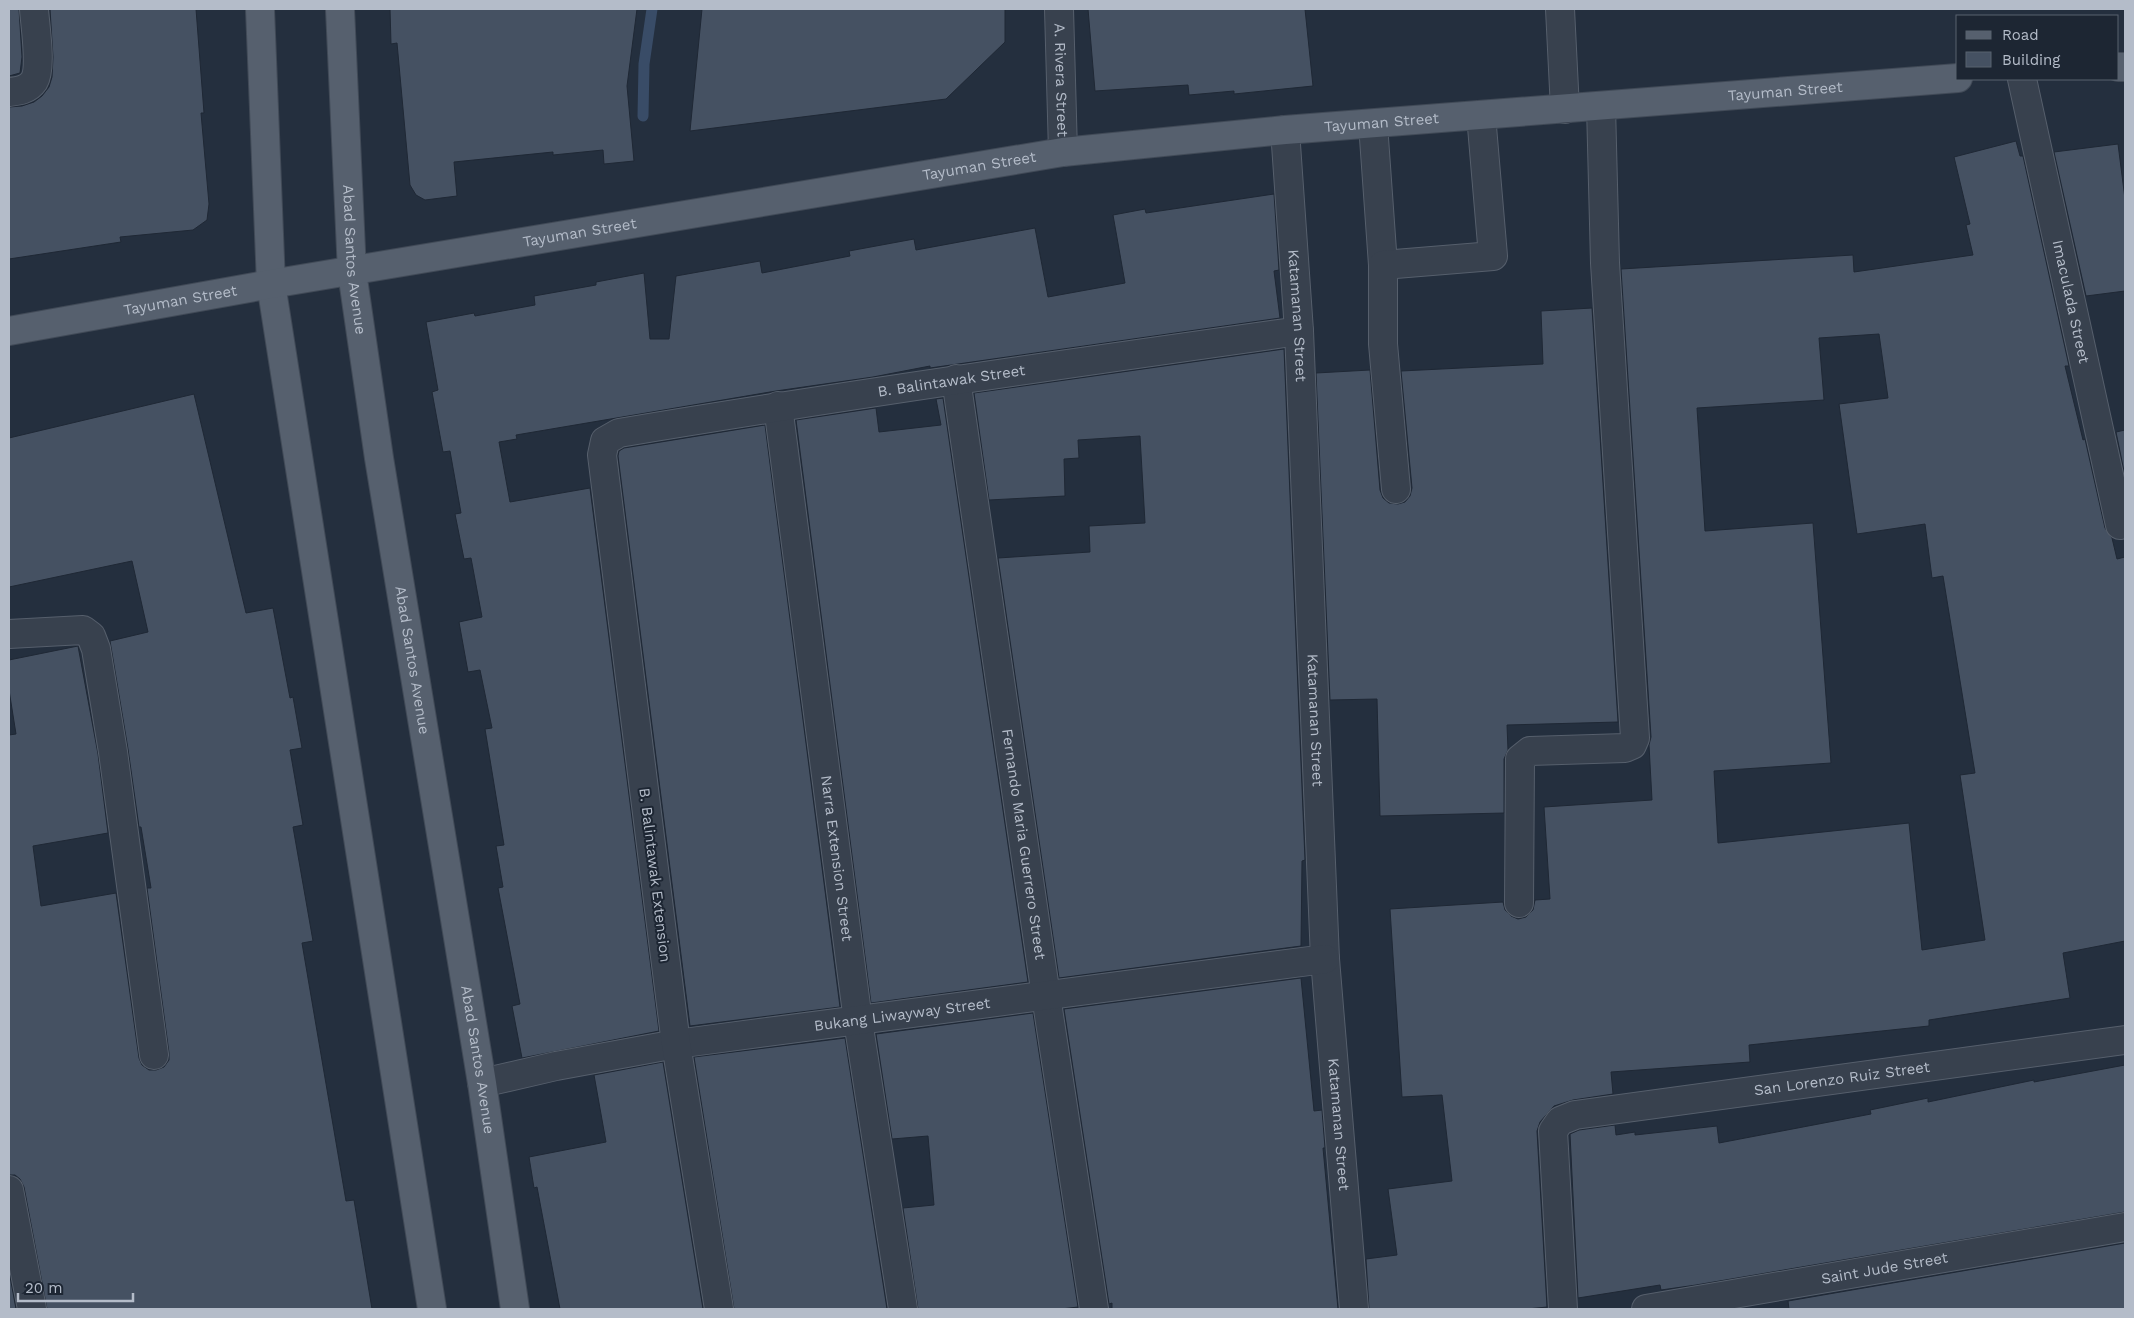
<svg xmlns="http://www.w3.org/2000/svg" width="2134" height="1318" font-family="'Work Sans',sans-serif">
  <style>
    .lines { fill: none; stroke-linecap: round; stroke-linejoin: round }
    .stream { stroke: #394c67; stroke-width: 11 }
    .building { fill: #455162; stroke: #1f2835; fill-rule: evenodd }
    .minor-casing { stroke: #565f6c; stroke-width: 30 }
    .major-casing { stroke: #414a57; stroke-width: 30 }
    .minor { stroke: #38414e; stroke-width: 28 }
    .major { stroke: #56606e; stroke-width: 28 }
    .labels { text-anchor: middle; stroke-width: 4; stroke-linejoin: round; paint-order: stroke }
    .street-label { font-size: 15px; fill: #b4bcc9; stroke: #1d2633 }
  </style>
  <rect width="100%" height="100%" fill="#242f3e"/>
  <g class="lines">
    <path class="stream" d="M643,116l1,-52 8,-55"/>
  </g>
  <path class="building" d="M9,9h10l3,48 -2,16 -11,3z
    M50,9h146l8,104h-3l8,91 -2,16 -14,10 -73,7 1,5 -112,17v-152l13,-1 12,-4 8,-6 7,-9 3,-10 1,-20z
    M390,9h247l-10,77 7,75 -30,3 -1,-14 -50,5v-3l-99,10 3,34 -32,4 -9,-5 -6,-10 -13,-142 -6,1z
    M702,9h303v33l-59,57 -256,32z
    M1088,9h217l8,77 -79,8v-3l-45,4 -1,-10 -93,6z
    M2016,141l4,15h3l46,210h-4l18,74 2,-1 20,89 7,10 5,21 8,-2v384l-62,12 7,45 -141,22v6l-180,19 1,17 -139,10 2,22 -40,6 -19,6 -14,16 -3,9 10,176 -20,2h-158l-3,-50 31,-4 -9,-66 64,-8 -10,-86 -40,2 -12,-188 113,-7 2,8 6,6 7,3 8,-2 7,-7 2,-10 15,-1 -6,-92 108,-7 -3,-55 2,-8 -30,-468 232,-14 1,17 119,-17 -7,-30 4,-1 -16,-67zM1879,334l9,64 -49,6 18,130 68,-10 7,54 11,-2 32,197 -15,2 25,165 -63,10 -13,-127 -191,20 -4,-72 117,-8 -18,-240 -108,8 -8,-123 127,-8 -5,-62z
    M2118,144l7,55v92l-39,5 -32,-144z
    M1274,194l5,76 -5,1 6,47 -350,50v-2l-57,11 -97,14 -260,44 1,4 -18,3 11,60 80,-14 69,543 -137,27 -10,-52 8,-2 -22,-116 5,-1 -7,-41 8,-1 -19,-116 7,-1 -12,-58 -12,2 -9,-50 23,-5 -11,-59 -7,1 -9,-45 6,-1 -11,-62 -7,1 -11,-60 6,-2 -12,-68 48,-9 1,3 60,-11 -1,-9 62,-11v-3l48,-9 6,66h19l7,-63 84,-15 2,12 88,-17 -1,-5 65,-12 2,11 119,-22 13,69 77,-14 -12,-68 32,-6 1,4z
    M1592,308l26,414 -111,3 1,25 -4,9v54l-124,3 -3,-117 -47,1 -14,-327 54,-3 10,120 3,8 6,5 9,1 7,-2 5,-6 2,-8 -11,-117 142,-7 -2,-53z
    M1284,349l21,511 -3,1 -1,85 -242,32 -61,-420 92,-6 -1,-26 56,-3 -5,-87 -62,4 1,18 -15,1 1,37 -76,4 -15,-107z
    M194,394l52,219 27,-5 17,90 3,-1 9,51 -12,2 13,75 -10,2 20,114 -11,2 44,258 8,-1 18,109h-325l-23,-122 -4,-8 -5,-4h-6v-440l7,-1 -7,-44v-30l69,-14 20,108 10,79 -75,13 8,60 75,-13 23,165 3,7 7,5h7l8,-3 5,-7v-7l-22,-165h4l-10,-61h-2l-11,-78 -18,-108 38,-9 -16,-71 -123,26v-149z
    M943,398l85,584 -157,21 -75,-583 80,-12 3,24 62,-7 -5,-26z
    M765,425l75,582 -150,19 -72,-570 1,-5 5,-3z
    M2125,430v46l-9,-44z
    M1301,978l13,133 8,-1 3,38h-2l15,161h-226v-6l-3,1 -45,-295z
    M1033,1013l45,294 -17,2h-143l-15,-101 31,-3 -6,-69 -36,3 -16,-105z
    M845,1038l42,271h-153l-40,-252z
    M663,1062l40,247h-143l-23,-122 -3,1 -5,-31 77,-15 -12,-67z
    M2125,1065v147l-429,73 -35,5 -1,-5 -82,13 -8,-164 9,-4 36,-5 1,10 19,-3v3l82,-9 2,17 152,-29 -1,-4 58,-12v4l106,-22v2z
    M2125,1243v66h-336l-1,-8z
    M9,1271l7,38h-7z"/>
  <g class="lines">
    <g class="minor-casing">
      <g id="minor">
        <path id="s1" d="M1059,9l4,143"/>
        <path d="M1560,9l5,100"/>
        <path id="s2" d="M2022,79l98,446"/>
        <path d="M9,92c9,-1 19,-2 25,-11 8,-13 1,-56 0,-72"/>
        <path d="M1373,124l10,141"/>
        <path id="s3" d="M1285,130l14,201 26,628 29,350"/>
        <path id="s4" d="M956,379l90,617 48,313"/>
        <path id="s5" d="M778,406l80,615 45,288"/>
        <path d="M1396,489l-13,-145v-79l110,-9 -12,-141"/>
        <path d="M9,634l74,-4 8,6 5,13 17,103 41,303"/>
        <path d="M1519,903l1,-144 10,-8 95,-3 7,-3 3,-7 -30,-475 -4,-157"/>
        <path id="s6" d="M482,1083l74,-17 120,-22 649,-85"/>
        <path d="M9,1190l23,119"/>
        <path id="s7" d="M719,1309l-43,-265 -74,-589 3,-14 14,-8c226,-38 453,-70 680,-102"/>
        <path id="s8" d="M1563,1309l-10,-178 7,-10 15,-6 550,-75"/>
        <path id="s9" d="M1646,1309l479,-82"/>
      </g>
    </g>
    <g class="major-casing">
      <g id="major">
        <path d="M260,9l11,275 161,1025"/>
        <path id="s10" d="M340,9l12,263 27,186 103,625 33,226"/>
        <path d="M2118,67h7"/>
        <path id="s11" d="M9,331l262,-47 792,-132 222,-22 673,-52"/>
      </g>
    </g>
    <use href="#minor" class="minor"/>
    <use href="#major" class="major"/>
  </g>
  <g class="labels">
    <g class="street-label">
      <text dy="5" stroke="none"><textPath href="#s1" startOffset="71">A. Rivera Street</textPath></text>
      <text dy="5" stroke="none"><textPath href="#s11" startOffset="1794">Tayuman Street</textPath></text>
      <text dy="5" stroke="none"><textPath href="#s11" startOffset="1389">Tayuman Street</textPath></text>
      <text dy="5" stroke="none"><textPath href="#s11" startOffset="984">Tayuman Street</textPath></text>
      <text dy="5" stroke="none"><textPath href="#s11" startOffset="579">Tayuman Street</textPath></text>
      <text dy="5" stroke="none"><textPath href="#s10" startOffset="251">Abad Santos Avenue</textPath></text>
      <text dy="5" stroke="none"><textPath href="#s11" startOffset="174">Tayuman Street</textPath></text>
      <text dy="5" stroke="none"><textPath href="#s2" startOffset="228">Imaculada Street</textPath></text>
      <text dy="5" stroke="none"><textPath href="#s3" startOffset="186">Katamanan Street</textPath></text>
      <text dy="5" stroke="none"><textPath href="#s7" startOffset="1229">B. Balintawak Street</textPath></text>
      <text dy="5" stroke="none"><textPath href="#s10" startOffset="656">Abad Santos Avenue</textPath></text>
      <text dy="5" stroke="none"><textPath href="#s3" startOffset="591">Katamanan Street</textPath></text>
      <text dy="5" stroke="none"><textPath href="#s4" startOffset="470">Fernando Maria Guerrero Street</textPath></text>
      <text dy="5" stroke="none"><textPath href="#s5" startOffset="456">Narra Extension Street</textPath></text>
      <text transform="translate(655 875) rotate(83)" y="5">B. Balintawak Extension</text>
      <text dy="5" stroke="none"><textPath href="#s6" startOffset="426">Bukang Liwayway Street</textPath></text>
      <text dy="5" stroke="none"><textPath href="#s10" startOffset="1061">Abad Santos Avenue</textPath></text>
      <text dy="5" stroke="none"><textPath href="#s8" startOffset="476">San Lorenzo Ruiz Street</textPath></text>
      <text dy="5" stroke="none"><textPath href="#s3" startOffset="996">Katamanan Street</textPath></text>
      <text dy="5" stroke="none"><textPath href="#s9" startOffset="242">Saint Jude Street</textPath></text>
    </g>
  </g>
  <rect width="2134" height="1318" fill="none" stroke="#b4bcc9" stroke-width="20"/>
  <rect x="1956" y="15" width="162" height="65" fill="#1d2633" stroke="#59626f"/>
  <rect x="1966" y="31" width="25" height="8" fill="#56606e" stroke="#59626f"/>
  <text x="2002" y="40" font-size="15" fill="#b4bcc9">Road</text>
  <rect x="1966" y="52" width="25" height="15" fill="#455162" stroke="#59626f"/>
  <text x="2002" y="65" font-size="15" fill="#b4bcc9">Building</text>
  <path d="M18 1293v8h115v-8" fill="none" stroke="#b4bcc9" stroke-width="2.5"/>
  <text x="25" y="1293" font-size="15" fill="#b4bcc9" stroke="#1d2633" stroke-width="4" paint-order="stroke">20 m</text>
</svg>
